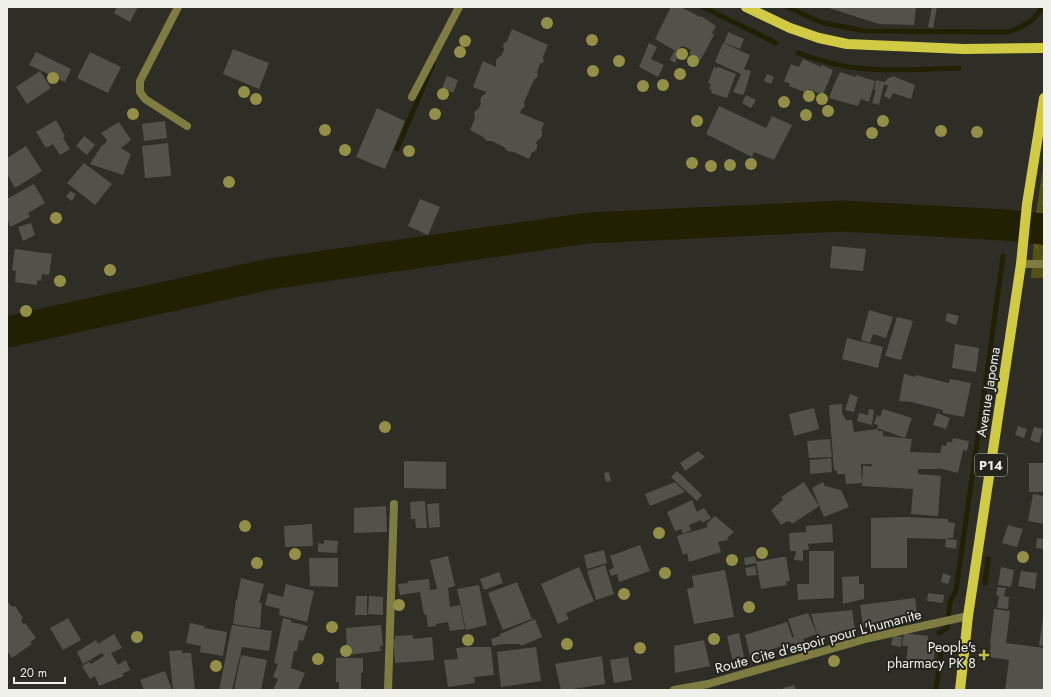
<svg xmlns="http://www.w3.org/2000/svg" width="1051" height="697" font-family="Jost,sans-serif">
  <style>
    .park { fill: url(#park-crowns) }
    .water { fill: url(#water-ripples) }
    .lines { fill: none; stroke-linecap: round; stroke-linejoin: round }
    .stream { stroke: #212002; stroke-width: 5 }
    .river { stroke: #212002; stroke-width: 31 }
    .building { fill: #52524b }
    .minor { stroke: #7f7c41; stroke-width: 8 }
    .primary { stroke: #d1ca43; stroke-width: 10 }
    .tree { fill: #938f46 }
    .poi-dot { fill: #c4bd3e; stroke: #24241d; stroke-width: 1.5 }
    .labels { text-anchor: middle; stroke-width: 4; stroke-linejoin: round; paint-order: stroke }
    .shield { fill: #24241d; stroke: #b3b3ad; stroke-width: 1 }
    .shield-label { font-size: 13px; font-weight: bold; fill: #f0f0eb }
    .street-label { font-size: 14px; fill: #f0f0eb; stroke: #24241d }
    .poi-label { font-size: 14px; fill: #f0f0eb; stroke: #24241d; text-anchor: end }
  </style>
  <defs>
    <pattern id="park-crowns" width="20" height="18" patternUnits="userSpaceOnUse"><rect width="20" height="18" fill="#555114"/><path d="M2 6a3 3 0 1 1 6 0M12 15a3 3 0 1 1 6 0" fill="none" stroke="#6e6a36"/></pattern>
    <pattern id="water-ripples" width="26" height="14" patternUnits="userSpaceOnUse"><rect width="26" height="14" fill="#212002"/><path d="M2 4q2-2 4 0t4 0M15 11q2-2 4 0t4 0" fill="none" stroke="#424127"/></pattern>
  </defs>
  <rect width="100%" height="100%" fill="#2e2e27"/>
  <path class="park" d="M1044,162v116h-13l6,-72z"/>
  <path class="water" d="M1036,216l8,2v27l-10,-2z"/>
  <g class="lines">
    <path class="stream" d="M703,7l73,36
      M788,7l25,12 11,4 41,8 143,1c13,-4 28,-12 34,-25
      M798,53c20,7 39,13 60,15 31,4 69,1 101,0
      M397,149l36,-85
      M985,583l3,-24
      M939,633l8,-5 3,-26 6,-11 30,-211 17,-124
      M936,690l5,-37 -3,-6"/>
    <path class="river" d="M7,332l263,-58 318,-46 253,-12 163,9 40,4"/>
  </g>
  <path class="building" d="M117,7h21l-8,15 -16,-9z
    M671,7h10l19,10 1,-1 15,10 -4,7 2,2 -14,26 -11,-7 2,-4 -8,-4 -1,2 -1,-2 -4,6 -22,-13z
    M826,7h90l-2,18 -35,-1z
    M932,7h5l-4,21 -5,-1z
    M512,29l36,16 -5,12 1,5 -4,2 -3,8 1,4 -4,4 -10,22 1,4 -4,4 -1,3 24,10 -3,8h1v5l-3,4 -1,-1 -2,5h1v4l-3,4h-2l-3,7 -15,-7 -7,-1 -3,-4 -12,-6h-5l-4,-4 -13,-7 5,-12 -1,-5 3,-4 1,1 3,-7 -1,-1 1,-5 4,-3 1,-2 -13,-5 10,-26 13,6v-7l4,-4h1l3,-6 -1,-6 4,-3z
    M728,32l16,7 -4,10 -16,-6z
    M649,43l8,4 -6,12 13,6 -6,12 -19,-10z
    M723,43l27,12 -6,14 7,2 -7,23 -2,1 -9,-3 8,-18 -26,-12z
    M233,49l36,14 -10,26 -36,-15z
    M674,51l5,3 -4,9 -5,-3z
    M36,52l35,17 -6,13 -36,-17z
    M90,52l31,15 -13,26 -31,-15z
    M803,59l18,8 1,-2 11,5 -10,25 -14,-6 -2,4 -18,-7 1,-2 -6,-3 7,-17 8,3z
    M714,67l3,1 1,-1 18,7 -9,24 -16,-5 1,-3 -3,-1 2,-5 -3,-1z
    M40,71l11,17 -24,16 -11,-17z
    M840,72l16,5v-2l19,6 -6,21 -8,-3 -3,7 -29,-8 4,-11z
    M767,74l7,3 -3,7 -7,-3z
    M447,76l11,4 -5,13 -11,-5z
    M893,76l22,9 -4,14 -18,-6 -3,6 -6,-3 4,-10 -4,-2 -5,21 -7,-2 4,-13h-2l2,-10 9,2 3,-4h2z
    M746,95l10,5 -5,8 -9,-5z
    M719,106l47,22 6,-12 20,9 -18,35 -20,-8 -2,5 -46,-23z
    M377,108l28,13 -20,48 -29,-12z
    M56,120l9,16 -2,2 7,11 -10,6 -7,-11 -7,4 -10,-16z
    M165,121l2,17 -23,3 -2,-17z
    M119,122l12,18 -10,8 10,6 -8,21 -33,-11 12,-19h2l3,-5 -6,-7z
    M84,136l11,9 -8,10 -11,-9z
    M168,143l3,33 -26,2 -3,-32z
    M26,146l16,25 -27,17 -8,-14v-16z
    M84,163l28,21 -17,21 -28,-22z
    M34,184l11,19 -17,10 2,4 -20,10 -3,-10v-18z
    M70,191l6,3 -4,7 -6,-4z
    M420,199l20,8 -12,28 -20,-9z
    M31,223l4,12 -12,6 -5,-14z
    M832,246l34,3 -3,22 -33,-3z
    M15,249l37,5 -3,21 -7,-1 -1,7 -4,-1v5l-22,-3 1,-11 -4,-1z
    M869,310l24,7 -7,21 -13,-4 -3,9 -9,-3z
    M947,313l12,3 -3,9 -11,-4z
    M897,317l16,4 -12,39 -16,-4z
    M847,338l36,9 -5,21 -36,-9z
    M955,344l24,4 -3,24 -24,-4z
    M904,374l11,3 1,-2 33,8 1,-4 21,4 -7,34 -21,-4v-3l-32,-8 -12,-1z
    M850,394l8,3 -4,15 -9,-2z
    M842,404v9l4,7h6l2,12 24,-3v2h5v5l29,3 -2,13 30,1 2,-8 4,1 1,-4h5l1,-4 16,3 -2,10 -4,-1 -5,23 -20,-5 -1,1h-19v5l23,2 -3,40 -27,-2 2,-25 -51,-3 1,-21 8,2 1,-3h-11l1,19 -16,1 -1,-10h-8v-3l-3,-1 -5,-65z
    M814,408l5,21 -25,7 -5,-22z
    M869,409l5,1 -2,15 -15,-4 2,-8 9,2z
    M883,409l29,9 -7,20 -28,-10 1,-3 -4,-1 3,-9 3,2z
    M937,413l13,5 -4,11 -13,-4z
    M1018,426l9,3 -3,9 -9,-3z
    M1034,427l9,2 -4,14 -9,-3z
    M830,439l2,18 -23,1 -2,-17z
    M698,451l7,6 -20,14 -5,-8z
    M831,458l1,14 -22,2v-14z
    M404,461l42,1v27l-42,-1z
    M1029,463h15v29h-15z
    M677,471l25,24 -5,6 -26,-24z
    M609,472l2,9 -5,1 -2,-9z
    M675,482l10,10 -35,14 -5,-12z
    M804,482l15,24 -27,18 -2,-3 -2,1 -1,-1 -6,4 -10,-15 12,-10 -2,-3z
    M823,482l2,4 16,4 8,17 -25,10 -12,-29z
    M1033,494l11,2v28l-16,-3z
    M692,500l5,12 7,-4 7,10 -9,5 -1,-3 -12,5 2,5 -8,4 -2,-5 -6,2 -8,-19z
    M425,501l2,27h-11l-1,-9h-4l-1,-17z
    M439,503l1,24 -11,1 -2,-24z
    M386,506l1,26 -33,1v-25z
    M715,516l19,16 -7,6 1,2 -10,2 3,10 -32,10 -2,-9 -4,2 -6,-19 31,-9 -2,-3z
    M907,517l41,2v3l7,1 -2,15h-6v1l10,1 -1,9 -11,-2 1,-8 -39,-1v30h-36v-50z
    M312,524l1,22 -28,1 -1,-21z
    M832,524l1,18 -25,2 1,6h-6v11l-9,-1 2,-9h-6l-1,-18 17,-1v-6z
    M1008,525l15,4 -6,18 -15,-4z
    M1037,538l7,1v10l-8,-1z
    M324,540l14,1 -1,12 -19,-1v-9l6,1z
    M640,545l10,26 -31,11 -2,-8 -6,2 -2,-6 5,-2 -4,-12z
    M604,550l3,13 -20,6 -3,-14z
    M809,551h25v47l-36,2 -1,-16h12z
    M448,556l7,30 -7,2 2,19 10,-2 5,24 -15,2 -2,-9 -12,2v2l-8,1 -2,-13 -2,1 -4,-23 -20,3 -2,-11 10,-1v-2l21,-2 1,11 7,-1 -7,-29z
    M755,556l2,7 -12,2 -1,-7z
    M782,557h4l4,24h-4l1,4 -26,4 -5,-27z
    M309,558h29v29l-28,-1z
    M605,565l9,29 -18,6 -9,-29z
    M755,566l2,9 -10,1 -2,-8z
    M579,567l15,34 -28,12 3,6 -11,5 -17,-40z
    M1001,567l13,3 -3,17 -13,-2z
    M725,570l9,47 -40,7 -7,-35 7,-2 -2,-11z
    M1021,571l16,2 -2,16 -17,-3z
    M499,572l4,11 -19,7 -4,-11z
    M943,573l8,3 -3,8 -7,-2z
    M859,576v8h5v15l-21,5 -1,-27z
    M241,578l23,6 -5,19h3l-2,25 -27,-4 3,-24h1z
    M517,582l15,37 -29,11 -15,-37z
    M286,584l28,7 -7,31 -28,-7 1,-6 -15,-4 3,-12 15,4z
    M479,585l8,40 -21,5 -9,-41z
    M998,587l8,1 -2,8 5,1 -1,12 -11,-1 2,-12 -3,-1z
    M928,593l16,2 -1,8 -16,-2z
    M356,596h11v19h-12z
    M369,596l14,1v18l-15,-1z
    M915,598l3,22 -55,7 -3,-22z
    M7,602h1l4,5 3,-1 8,12 -2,2 2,4 2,-1 11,15 -6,4 2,2 -20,14 -5,-7z
    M994,609l16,2 -4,32 38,5v42h-39l4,-30 -20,-3 2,-13h-1z
    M852,610l3,19 -37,8 -7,-23z
    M808,613l9,21 -14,5 2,5 -10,2 -1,-3 -36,10 1,6 -8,2 -6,-26 42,-13 5,15h2l-6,-18z
    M1043,617l1,1v28l-5,-1z
    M68,618l13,22 -18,10 -13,-22z
    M283,618l8,2v2l17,4 -5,15 -4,-1 -2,11h-3l-3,17 14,5 -7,17h-25l5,-11 -5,-2 5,-13 -4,-1z
    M535,619l7,18 -21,9 -1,-2h-18l-9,2 -2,-7 9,-3v-2z
    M190,623l15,3 -1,2 23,4 -4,24 -23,-4 1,-6 -15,-3z
    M232,625l40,6 -3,20 -27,-4 -10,43h-13z
    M381,625l2,21h-3l1,5 -34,4 -1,-27z
    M739,633l5,24 -12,2 -5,-23z
    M904,633l24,3 -1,12 8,1 -2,17 -27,-4 2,-16h-6z
    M114,634l8,14 -11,5 7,12 8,-5 4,10 -8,4 2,2 -25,10 -4,-10 -5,3 -8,-13 7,-4 2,2 13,-8 -2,-3 -19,11 -6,-12 19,-12 2,4z
    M412,635l2,4 18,-2 2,23 -39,3 -2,-23 2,-1v-3z
    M893,636l9,1 -1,10 -10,-2z
    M704,640l6,26 -35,7 -1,-27z
    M467,647h24l3,28 -20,2 1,6 -27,4 -4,-27 14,-1 -2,-11z
    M536,647l5,34 -40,6 -4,-35z
    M182,650v3h9l4,37h-22l-4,-39z
    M241,655l26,5 -6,30h-27z
    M602,656l3,28 -32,5v1h-12l-6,-26z
    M628,657l4,23 -18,3 -4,-23z
    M336,658h27v14l-2,1v17h-22v-8h-3z
    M165,671l7,19h-28l-4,-10z
    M794,685l2,5h-12l-1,-2z"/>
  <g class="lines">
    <path class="minor" d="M178,7l-38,74v11l5,7 42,27
      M412,97l47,-90
      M1021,264h23
      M388,690l6,-186
      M674,690l34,-6 161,-46 99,-22"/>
    <path class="primary" d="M746,7l44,21 29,10 28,6 117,5 80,-1
      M960,690l8,-74 53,-352 6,-60 17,-106"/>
  </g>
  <g class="tree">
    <circle cx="547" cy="23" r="6"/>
    <circle cx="592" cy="40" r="6"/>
    <circle cx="465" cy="41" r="6"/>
    <circle cx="460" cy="52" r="6"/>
    <circle cx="682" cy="54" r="6"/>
    <circle cx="619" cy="61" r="6"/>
    <circle cx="693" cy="61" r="6"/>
    <circle cx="593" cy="71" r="6"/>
    <circle cx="680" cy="74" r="6"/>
    <circle cx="53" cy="78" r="6"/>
    <circle cx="663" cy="85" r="6"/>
    <circle cx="643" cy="86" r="6"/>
    <circle cx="244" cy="92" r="6"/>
    <circle cx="443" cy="94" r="6"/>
    <circle cx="809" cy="96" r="6"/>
    <circle cx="256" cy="99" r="6"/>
    <circle cx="822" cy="99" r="6"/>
    <circle cx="784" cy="102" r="6"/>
    <circle cx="828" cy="111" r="6"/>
    <circle cx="133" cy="114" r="6"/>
    <circle cx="435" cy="114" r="6"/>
    <circle cx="806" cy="115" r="6"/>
    <circle cx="697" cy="121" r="6"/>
    <circle cx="883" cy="121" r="6"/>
    <circle cx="325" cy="130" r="6"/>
    <circle cx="941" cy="131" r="6"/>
    <circle cx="977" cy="132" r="6"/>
    <circle cx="872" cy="133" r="6"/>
    <circle cx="345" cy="150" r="6"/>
    <circle cx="409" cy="151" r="6"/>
    <circle cx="692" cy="163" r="6"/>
    <circle cx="751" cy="164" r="6"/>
    <circle cx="730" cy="165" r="6"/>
    <circle cx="711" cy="166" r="6"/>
    <circle cx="229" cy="182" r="6"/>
    <circle cx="56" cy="218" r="6"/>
    <circle cx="110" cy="270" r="6"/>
    <circle cx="60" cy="281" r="6"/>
    <circle cx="26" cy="311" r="6"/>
    <circle cx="385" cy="427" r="6"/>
    <circle cx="245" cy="526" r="6"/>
    <circle cx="659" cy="533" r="6"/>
    <circle cx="762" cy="553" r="6"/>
    <circle cx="295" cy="554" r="6"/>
    <circle cx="1023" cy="557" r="6"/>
    <circle cx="732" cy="560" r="6"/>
    <circle cx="257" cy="563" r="6"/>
    <circle cx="665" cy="573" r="6"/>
    <circle cx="624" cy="594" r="6"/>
    <circle cx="399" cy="605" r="6"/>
    <circle cx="749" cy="607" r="6"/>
    <circle cx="332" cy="627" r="6"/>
    <circle cx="137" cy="637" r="6"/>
    <circle cx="714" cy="639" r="6"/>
    <circle cx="468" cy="640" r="6"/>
    <circle cx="567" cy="644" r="6"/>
    <circle cx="640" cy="648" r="6"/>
    <circle cx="346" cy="651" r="6"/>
    <circle cx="318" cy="659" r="6"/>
    <circle cx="834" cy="661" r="6"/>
    <circle cx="216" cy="666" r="6"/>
  </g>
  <path class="poi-dot" d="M982 649h4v4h4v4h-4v4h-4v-4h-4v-4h4z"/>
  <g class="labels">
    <rect class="shield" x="975" y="454" width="32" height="22" rx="3"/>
    <g class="shield-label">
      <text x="991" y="470">P14</text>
    </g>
    <g class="street-label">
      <text transform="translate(988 392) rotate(-81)" y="5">Avenue Japoma</text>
      <text transform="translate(818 641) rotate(-15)" y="5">Route Cite d'espoir pour L'humanite</text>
    </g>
    <g class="poi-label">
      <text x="976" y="652">People's<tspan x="976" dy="16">pharmacy PK 8</tspan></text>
    </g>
  </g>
  <rect width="1051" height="697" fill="none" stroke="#f0f0eb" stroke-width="16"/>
  <path d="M14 677v6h51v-6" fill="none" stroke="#f0f0eb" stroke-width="2"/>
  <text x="20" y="677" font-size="12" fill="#f0f0eb" stroke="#24241d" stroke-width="3" paint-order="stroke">20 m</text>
</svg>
